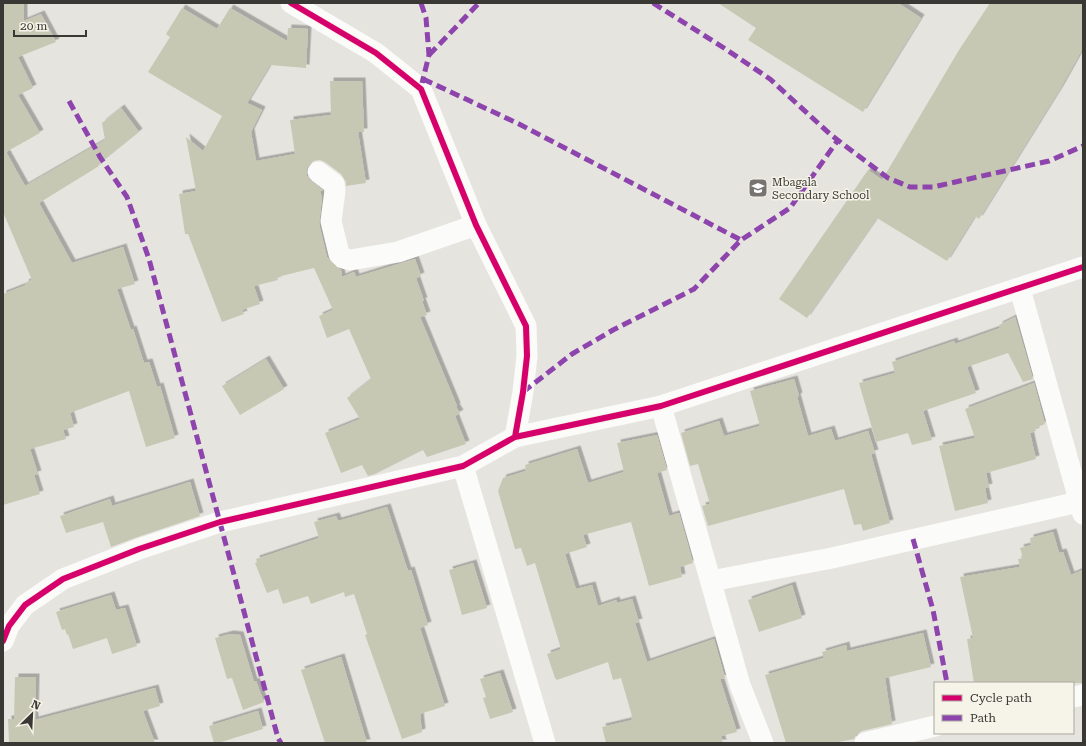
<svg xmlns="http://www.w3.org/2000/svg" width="1086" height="746" font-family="'Roboto Serif',serif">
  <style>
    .building { fill: #c7c8b3; filter: url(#shadow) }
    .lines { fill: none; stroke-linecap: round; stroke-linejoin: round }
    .street { stroke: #fbfbfa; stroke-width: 21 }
    .quiet { stroke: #8e44ad; stroke-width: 5; stroke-dasharray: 10 5; stroke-linecap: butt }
    .cycleway-casing { stroke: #f6f3e8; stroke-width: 8 }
    .cycleway { stroke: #d6006c; stroke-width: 6 }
    .labels { text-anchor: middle; stroke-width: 3; stroke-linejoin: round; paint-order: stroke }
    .poi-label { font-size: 11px; fill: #393834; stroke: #f6f3e8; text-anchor: start }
  </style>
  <defs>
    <filter id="shadow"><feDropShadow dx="3.5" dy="-3.5" stdDeviation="0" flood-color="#0004"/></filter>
  </defs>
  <rect width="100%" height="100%" fill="#e6e4de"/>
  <path class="building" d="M3,3h21v18l17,-7 15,28 -38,15 15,31 -15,7 22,38 -34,19 19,34 80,-46 -3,-17 19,-15 18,24 -41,33 1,1 -60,37 33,60 51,-16 12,37 -18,5 14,41 2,-1 11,34 5,-1 8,25 3,-1 15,52 -29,9 -17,-56 -59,22 4,14 -11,3 3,9 -36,10 8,25 -4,1 6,19 -37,11v-211l23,-9 -1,-2 7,-3 -29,-68z
    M718,3h180l23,15 -58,94 -115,-72 8,-12z
    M990,3h93v45l-23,41 -81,130 -4,-3 -28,45 -70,-43 -70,100 -28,-19 89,-129 14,10 77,-130z
    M182,8l35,21 13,-21 57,33 1,-13 20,1 -2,39 -36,-3 -23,38 15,7 -11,22 5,29 39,-7 -5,-34 41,-5 -1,-34h32l2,51h-6l8,51 -20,3v-4l-5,-8 -16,-12 -5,-2 -7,1 -4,4 -3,5 1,6 4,5 12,9 -3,1 2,7 -3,26 8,33 8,9 6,4 1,7 12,-5 2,5 59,-18 6,17 -5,2 8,23h-2l5,14 -7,2 37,89 -1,1 4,6 -5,3 11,28 -39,13 -4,-7 -48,24 -7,2 -6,-11 -21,8 -16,-40 35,-14 -13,-21 24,-19 -22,-50 -22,9 -8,-22 14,-6 -19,-42 -37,9 1,3 -24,6 6,18 -18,6 2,4 -22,8 -34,-88h-3l-6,-40 17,-3 -10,-54 17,14 19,-35 -74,-44 22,-35 -4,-3z
    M1015,317l18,62 -10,3 -15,-29 -41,14 9,26 -53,18 9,29 -20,5 -4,-12 -32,9 -17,-59 36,-10 -3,-11 62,-21 1,3 45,-16 -1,-3z
    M266,359l18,30 -44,26 -18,-29z
    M794,379l5,17 -2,1 11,39 23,-7 4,12 33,-10 7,22 -4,1 19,69 -27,8 -2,-7 -7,1 -10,-36 -136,37 -6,-20 8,-2 -12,-40 -8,2 -9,-33 38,-12 5,15 36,-10 -10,-35z
    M1034,383l11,41 -10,4 1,3 -6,2 6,26 -50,14 3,14 -4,1 3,15 -33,8 -16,-65 36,-8 -10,-29z
    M657,435l10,35 -10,3 12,43 10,-3 14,50 -13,4 2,10 -33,9 -18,-64 -48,13 4,12 -22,7 11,35 16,-4 6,21 18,-6 1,3 15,-4 7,23 -4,1 12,39 67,-23 11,39 -5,1 17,53 -16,4 2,7h-117l-4,-16 30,-7 -1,-4h1l-11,-38 -8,2 -5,-18 -51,18 -2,-2 -8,-24 14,-5 -26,-86 -8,3 -6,-18 -6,1 -17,-58 5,-13 23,-7 -1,-6 52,-16 11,34 36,-11 -7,-29z
    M190,482l10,34 -65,22 -24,9 -8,-25 -37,11 -6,-17 50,-17 2,7z
    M387,507l21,64 3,-1 17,55 -8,3 25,78 -25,8 2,18 -20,7 -37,-104 2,-1 -13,-40 -9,3 -1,-5 -33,12 -3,-8 -25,8 -5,-15 -11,4 -12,-30 2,-1 -1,-3 63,-21 -5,-16 22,-6 2,5z
    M1053,532l6,21 4,-1 8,23 12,-5v113h-109l-7,-44 6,-1 -13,-61 60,-10 -2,-8 5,-1 -3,-10 11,-3 -1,-7z
    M473,563l14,45 -25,7 -13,-45z
    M792,585l10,33 -43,14 -11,-32z
    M111,595l5,15 9,-2 12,38 -25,8 -5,-16 -34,11 -5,-15 -1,1 -2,-6 -3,1 -6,-18z
    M923,633l8,34 -46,11 7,46 -30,7 -6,4 -2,4 -21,4h-47l-21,-68 59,-17 -2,-6 24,-7 1,6z
    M230,634l10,1 14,47 2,-1 8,21 -21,8 -11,-32 -5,1 -12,-41z
    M341,657l26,86h-42l-24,-73z
    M500,673l13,39 -23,7 -7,-21 3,-1 -6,-18z
    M15,677h21l-1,43 120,-32 5,18 -17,5 12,32h-146l-1,-24h6z
    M258,711l5,18 -45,14h-4l-5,-17z"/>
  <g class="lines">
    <path class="street" d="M291,3l85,50 45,36 55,136 50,101 1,30 -4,36 -8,45
      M318,172l16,12 1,7 -4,30 8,33 4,4 7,2 48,-8 78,-27
      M1020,289l63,225
      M661,406l79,279 23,58
      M463,466l82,277
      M711,581l121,-23 251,-57
      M3,641l6,-15 16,-21 38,-26 76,-30 81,-27 243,-56 52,-29 146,-31 422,-139
      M1073,697l10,-2
      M865,743l70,-17"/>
    <path class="quiet" d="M421,3l5,15 3,37 -7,28
      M653,3l71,45 46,31 61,56 57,43 22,9h23l116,-26 34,-15
      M429,55l50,-52
      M423,79l96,45 222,116
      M69,101l31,56 27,40 22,62 129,479 3,5
      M523,392l49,-38 41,-24 81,-41 47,-49 49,-32 48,-68
      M913,539l20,71 14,73"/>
    <g class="cycleway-casing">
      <path id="cycleway" d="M291,3l85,50 45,36 55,136 50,101 1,30 -4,36 -8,45
        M3,641l6,-15 16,-21 38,-26 76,-30 81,-27 243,-56 52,-29 146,-31 422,-139"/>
    </g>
    <use href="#cycleway" class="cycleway"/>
  </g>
  <defs>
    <g id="school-square" transform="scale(1)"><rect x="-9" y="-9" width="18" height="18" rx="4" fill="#767470" stroke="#f6f3e8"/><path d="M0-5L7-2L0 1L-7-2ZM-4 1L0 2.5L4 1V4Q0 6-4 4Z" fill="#fff"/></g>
  </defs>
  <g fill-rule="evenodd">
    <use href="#school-square" x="758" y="188"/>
  </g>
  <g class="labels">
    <g class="poi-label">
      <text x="772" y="186">Mbagala<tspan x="772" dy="13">Secondary School</tspan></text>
    </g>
  </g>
  <rect width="1086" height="746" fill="none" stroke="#393834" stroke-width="8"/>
  <rect x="934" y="682" width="140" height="52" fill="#f6f3e8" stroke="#aaa8a0"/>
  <rect x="942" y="695" width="20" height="6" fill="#d6006c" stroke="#aaa8a0"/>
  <text x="970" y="702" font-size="12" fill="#393834">Cycle path</text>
  <rect x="942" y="715" width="20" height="6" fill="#8e44ad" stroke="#aaa8a0"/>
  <text x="970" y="722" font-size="12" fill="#393834">Path</text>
  <g transform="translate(32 714) rotate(24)" stroke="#f6f3e8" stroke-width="3" paint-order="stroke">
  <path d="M0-3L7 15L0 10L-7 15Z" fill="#393834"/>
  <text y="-6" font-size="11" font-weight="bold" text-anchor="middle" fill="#393834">N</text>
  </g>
  <path d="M14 30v6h72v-6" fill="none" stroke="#393834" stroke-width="2"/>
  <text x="20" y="30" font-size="12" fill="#393834" stroke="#f6f3e8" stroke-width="3" paint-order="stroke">20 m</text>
</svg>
